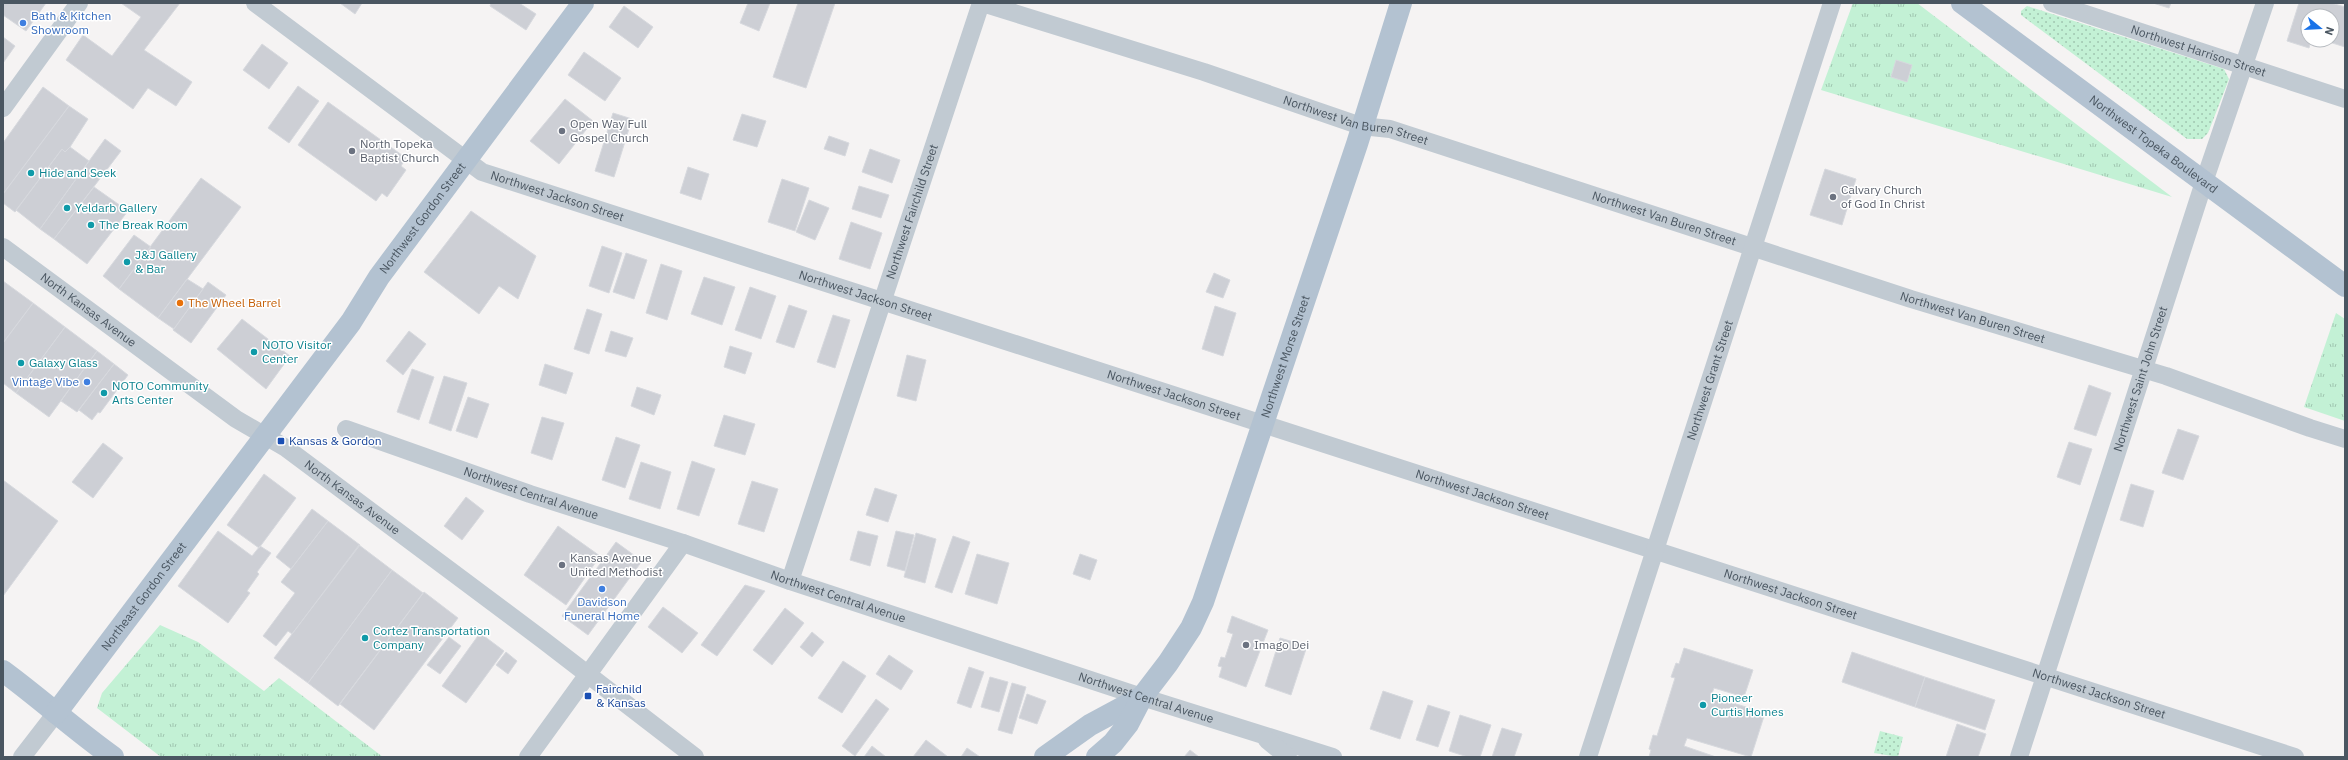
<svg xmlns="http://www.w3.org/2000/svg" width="2348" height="760" font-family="'IBM Plex Sans',sans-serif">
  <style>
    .grass { fill: url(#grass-tufts) }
    .park { fill: url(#park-dots) }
    .building { fill: #cdcfd5; stroke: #d7d9de }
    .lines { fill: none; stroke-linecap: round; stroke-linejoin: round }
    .minor { stroke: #c1cad2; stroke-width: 18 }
    .major { stroke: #b3c2d1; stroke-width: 22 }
    .shop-dot { fill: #3f7fe0; stroke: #fff; stroke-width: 1.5 }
    .worship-dot { fill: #6b7280; stroke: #fff; stroke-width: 1.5 }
    .culture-dot { fill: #0f9aa8; stroke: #fff; stroke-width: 1.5 }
    .food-dot { fill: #e8710a; stroke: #fff; stroke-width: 1.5 }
    .transit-dot { fill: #1a4fb4; stroke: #fff; stroke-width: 1.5 }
    .labels { text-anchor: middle; stroke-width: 3; stroke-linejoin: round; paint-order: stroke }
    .shop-label { font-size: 12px; fill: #366cbe; stroke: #fff; text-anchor: start }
    .street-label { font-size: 12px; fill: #4a5661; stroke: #fff }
    .worship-label { font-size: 12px; fill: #5b616d; stroke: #fff; text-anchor: start }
    .culture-label { font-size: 12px; fill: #0d838f; stroke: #fff; text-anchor: start }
    .food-label { font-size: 12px; fill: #c56008; stroke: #fff; text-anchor: start }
    .transit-label { font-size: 12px; fill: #164399; stroke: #fff; text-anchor: start }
  </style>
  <defs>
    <pattern id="grass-tufts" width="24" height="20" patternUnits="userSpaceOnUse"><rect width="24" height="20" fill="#c3f1d5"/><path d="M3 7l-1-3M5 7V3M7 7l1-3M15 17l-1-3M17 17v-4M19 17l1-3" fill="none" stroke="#a0c6b0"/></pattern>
    <pattern id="park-dots" width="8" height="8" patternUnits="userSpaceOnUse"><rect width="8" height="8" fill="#c3f1d5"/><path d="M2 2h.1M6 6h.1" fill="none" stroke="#a0c6b0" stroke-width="1.8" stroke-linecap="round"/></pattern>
  </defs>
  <rect width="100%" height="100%" fill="#f5f3f3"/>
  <path class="grass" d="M1853,3h64l255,194 -351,-107z
    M2336,313l9,6v102l-41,-14z
    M160,625l38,17 66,49 15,-13 104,79h-222l-64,-49 5,-15z"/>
  <path class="park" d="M2027,6l197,63 5,10 -21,54 -6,6h-15l-166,-124v-4z
    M1880,731l23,6 -5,20 -24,-4z"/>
  <path class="building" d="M3,3h43l-20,28 -23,-16z
    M121,3h59l-36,47 48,32 -16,24 -28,-18 -15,21 -67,-49 17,-25 29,21 29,-39z
    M340,3h22l-7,11z
    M491,3h28l17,11 -10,16 -36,-24z
    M748,3h22l-11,28 -19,-8z
    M798,3h37l-29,85 -33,-11z
    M2153,3h18l-2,5z
    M2299,3h32l14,4v40l-22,-7h9v-24h-24v24h11l-2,6 -7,-2 -1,4 -22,-7z
    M624,6l29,21 -15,21 -29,-21z
    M3,37l12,9 -12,17z
    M262,44l26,19 -19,26 -26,-19z
    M584,52l37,26 -16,23 -37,-26z
    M1896,60l16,5 -5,17 -16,-5z
    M298,86l21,15 -30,42 -21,-15z
    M43,87l26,19 -66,88v-51z
    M565,99l28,22 -34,43 -29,-23z
    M328,102l78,56 -5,8 5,4 -19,27 -5,-4 -6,8 -78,-56z
    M69,106l19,13 -18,28 -5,5 -3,-3 -47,63 -12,-9v-9z
    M613,113l19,6 -18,58 -19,-6z
    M742,114l24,7 -9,26 -24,-7z
    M829,136l20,7 -4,13 -21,-7z
    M105,139l16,12 -67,88 -14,-10z
    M70,147l19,14 -49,68 -24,-19 46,-61 3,3z
    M870,149l30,11 -8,23 -30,-11z
    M688,167l21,7 -8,26 -21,-7z
    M1825,169l31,10 -14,46 -32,-10z
    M201,178l40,29 -83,111 -39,-29z
    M782,179l27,9 -14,43 -27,-9z
    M859,186l30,9 -8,23 -29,-9z
    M94,187l34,24 -41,53 -33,-25z
    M809,200l20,8 -14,32 -19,-8z
    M471,211l65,45 -18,43 -19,-13 -20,28 -55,-42z
    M851,222l31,11 -12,36 -31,-10z
    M134,235l17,12 -32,42 -16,-13z
    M602,246l20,7 -13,40 -20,-7z
    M626,253l21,7 -13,39 -21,-7z
    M661,264l21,7 -15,49 -21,-7z
    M1214,273l16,7 -7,18 -17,-6z
    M704,277l31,10 -13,38 -31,-11z
    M187,279l16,10 -29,40 -16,-11z
    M3,281l30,22 -30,40z
    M208,282l18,13 -35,48 -18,-13z
    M750,287l26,9 -15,43 -26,-9z
    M33,303l32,24 -49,66 -13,-10v-40z
    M789,305l18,6 -13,37 -18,-6z
    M1215,306l21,7 -13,43 -21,-7z
    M587,309l15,5 -13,40 -15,-5z
    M833,315l17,5 -15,48 -18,-6z
    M242,319l48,37 -24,33 -49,-40z
    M65,327l32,24 -48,66 -33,-24z
    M409,331l17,13 -23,31 -17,-14z
    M611,331l22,7 -7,19 -21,-6z
    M730,346l22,7 -7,21 -21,-7z
    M97,351l17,13 -37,48 -16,-11z
    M907,355l19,5 -10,41 -19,-5z
    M114,364l14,11 -28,38 -2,-1 -6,8 -13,-10z
    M545,364l28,9 -7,21 -27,-9z
    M412,369l22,8 -15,43 -22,-8z
    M444,376l23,7 -16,48 -22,-8z
    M2089,385l22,8 -15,43 -22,-7z
    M637,387l24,8 -7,20 -23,-9z
    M468,397l21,7 -12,34 -21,-7z
    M724,415l31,9 -10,31 -31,-9z
    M542,417l22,6 -12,37 -21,-7z
    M2178,429l21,7 -16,44 -21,-7z
    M616,437l24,8 -15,43 -23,-8z
    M2069,442l23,7 -12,36 -23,-8z
    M103,443l20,15 -30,40 -21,-16z
    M692,461l23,8 -16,47 -22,-7z
    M641,462l30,10 -11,37 -31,-10z
    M264,474l32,24 -37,50 -32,-23z
    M3,480l55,41 -55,75z
    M752,481l26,8 -14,43 -26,-8z
    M2131,484l23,7 -11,36 -23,-7z
    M875,488l22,7 -9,27 -22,-7z
    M466,497l18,14 -22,29 -18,-14z
    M312,509l16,12 -37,48 -15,-12z
    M328,521l32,24 -68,89 -4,-3 -12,15 -13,-10 32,-43 -14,-11z
    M558,526l42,30 -34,49 -42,-30z
    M218,531l34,25 8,-10 11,7 -14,19 2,2 -12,17 3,2 -22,30 -50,-37z
    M858,531l20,5 -8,30 -20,-6z
    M896,531l18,4 -9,36 -18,-5z
    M916,533l20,6 -11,44 -21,-6z
    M953,536l17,6 -18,51 -17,-6z
    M616,542l26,19 -54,74 -26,-19z
    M359,545l33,25 -84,113 -34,-25z
    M977,554l32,9 -12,41 -32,-10z
    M1080,554l17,6 -7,20 -17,-6z
    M392,570l31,23 -85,113 -30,-23z
    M745,585l20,6 -48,65 -16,-11z
    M424,592l34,26 -84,112 -34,-26z
    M663,607l35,26 -16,20 -34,-26z
    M785,608l19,15 -32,42 -19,-15z
    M1232,616l36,14 -22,57 -27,-10 3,-10 -4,-1 3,-9 4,1 8,-24 -6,-2z
    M812,632l12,10 -12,15 -12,-10z
    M480,633l24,18 -38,52 -24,-17z
    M449,637l12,9 -21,28 -13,-9z
    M1280,638l27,8 -16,49 -26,-9z
    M1684,648l69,22 -9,27 -30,-9 -3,8 54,17 -14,44 -64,-19 -3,8 32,11h-67l2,-7 -2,-1 4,-14 4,1 18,-58 -4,-1 5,-14 3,1z
    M506,652l11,9 -9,13 -12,-9z
    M1852,652l73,25 -10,30 -73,-25z
    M889,655l24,16 -12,19 -25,-16z
    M843,661l23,15 -24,37 -24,-15z
    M969,667l15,5 -13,36 -14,-5z
    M990,677l18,5 -9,30 -18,-5z
    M1925,677l70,23 -10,30 -70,-23z
    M1012,683l14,4 -14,47 -14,-4z
    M1383,691l30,10 -13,38 -30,-10z
    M1027,694l19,7 -9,23 -18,-6z
    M876,699l13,10 -34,47 -13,-10z
    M1428,705l22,7 -12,35 -22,-7z
    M1460,715l31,10 -11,32h-12l-19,-6z
    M1957,724l29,10 -8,23h-32z
    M1502,728l20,6 -8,23h-22z
    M926,740l22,17h-35z
    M872,746l14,11h-22z
    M967,748l13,9h-19z
    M1190,750l9,7h-15z"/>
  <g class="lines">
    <g class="minor">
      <path id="s1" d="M255,3l227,169 1813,585"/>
      <path id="s2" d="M982,3l222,69 157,54 29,3 521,170 255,77 144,52 35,11"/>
      <path id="s3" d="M2052,3l293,96"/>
      <path d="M3,108l76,-105"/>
      <path id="s4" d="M3,247l233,172 50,29 257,192 152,117"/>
      <path id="s5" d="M346,429l184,65 153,49 107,38 352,116 191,60"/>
      <path id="s6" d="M790,581l191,-578"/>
      <path d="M1267,740l21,17"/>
      <path d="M22,757l34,-44"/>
      <path d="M528,757l155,-214"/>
      <path id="s7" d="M1588,757l244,-754"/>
      <path id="s8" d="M2019,757l185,-575 61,-179"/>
    </g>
    <g class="major">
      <path id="s9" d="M1962,3l383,283"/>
      <path d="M3,671c38,28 72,59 110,86"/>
      <path id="s10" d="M56,713l295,-391 28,-45 204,-274"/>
      <path d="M1045,757l45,-32 52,-28"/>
      <path id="s11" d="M1097,757l16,-14 15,-19 14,-27 26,-34 23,-35 12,-26 154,-458 44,-141"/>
    </g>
  </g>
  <g class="shop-dot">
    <circle cx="23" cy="23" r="4"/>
    <circle cx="87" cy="382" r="4"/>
    <circle cx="602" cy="589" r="4"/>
  </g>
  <g class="worship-dot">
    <circle cx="562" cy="131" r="4"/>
    <circle cx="352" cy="151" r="4"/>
    <circle cx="1833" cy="197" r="4"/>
    <circle cx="562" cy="565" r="4"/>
    <circle cx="1246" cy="645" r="4"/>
  </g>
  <g class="culture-dot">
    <circle cx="31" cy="173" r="4"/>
    <circle cx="67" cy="208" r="4"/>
    <circle cx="91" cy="225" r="4"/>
    <circle cx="127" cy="262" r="4"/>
    <circle cx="254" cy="352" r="4"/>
    <circle cx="21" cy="363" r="4"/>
    <circle cx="104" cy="393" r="4"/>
    <circle cx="365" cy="638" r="4"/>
    <circle cx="1703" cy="705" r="4"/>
  </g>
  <circle class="food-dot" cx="180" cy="303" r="4"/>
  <g class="transit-dot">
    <rect x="277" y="437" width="8" height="8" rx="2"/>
    <rect x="584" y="692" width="8" height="8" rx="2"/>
  </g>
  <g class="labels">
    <g class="shop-label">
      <text x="31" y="20">Bath &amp; Kitchen<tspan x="31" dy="14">Showroom</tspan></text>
      <text x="79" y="386" text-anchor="end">Vintage Vibe</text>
      <text x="602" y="606" text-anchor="middle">Davidson<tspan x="602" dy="14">Funeral Home</tspan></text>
    </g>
    <g class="street-label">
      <text dy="4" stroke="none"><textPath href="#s3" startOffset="154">Northwest Harrison Street</textPath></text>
      <text dy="4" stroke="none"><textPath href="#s2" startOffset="392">Northwest Van Buren Street</textPath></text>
      <text dy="4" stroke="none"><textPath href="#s9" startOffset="238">Northwest Topeka Boulevard</textPath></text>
      <text dy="4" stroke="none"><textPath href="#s1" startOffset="362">Northwest Jackson Street</textPath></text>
      <text dy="4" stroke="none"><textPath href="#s6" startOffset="389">Northwest Fairchild Street</textPath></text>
      <text dy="4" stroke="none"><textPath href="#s10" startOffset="616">Northwest Gordon Street</textPath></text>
      <text dy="4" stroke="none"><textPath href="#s2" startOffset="716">Northwest Van Buren Street</textPath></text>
      <text dy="4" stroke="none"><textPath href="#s1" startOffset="686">Northwest Jackson Street</textPath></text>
      <text dy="4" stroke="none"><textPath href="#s4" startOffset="106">North Kansas Avenue</textPath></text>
      <text dy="4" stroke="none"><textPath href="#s2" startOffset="1040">Northwest Van Buren Street</textPath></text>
      <text dy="4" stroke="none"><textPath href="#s11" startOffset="448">Northwest Morse Street</textPath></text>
      <text dy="4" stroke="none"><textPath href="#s7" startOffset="396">Northwest Grant Street</textPath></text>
      <text dy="4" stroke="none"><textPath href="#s8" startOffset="397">Northwest Saint John Street</textPath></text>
      <text dy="4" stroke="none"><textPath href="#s1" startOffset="1010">Northwest Jackson Street</textPath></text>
      <text dy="4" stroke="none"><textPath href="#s5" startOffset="196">Northwest Central Avenue</textPath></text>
      <text dy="4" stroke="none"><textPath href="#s1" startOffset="1334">Northwest Jackson Street</textPath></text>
      <text dy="4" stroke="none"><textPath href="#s4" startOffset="430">North Kansas Avenue</textPath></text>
      <text dy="4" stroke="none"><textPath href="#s1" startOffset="1658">Northwest Jackson Street</textPath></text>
      <text dy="4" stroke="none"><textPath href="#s10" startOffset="146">Northeast Gordon Street</textPath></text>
      <text dy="4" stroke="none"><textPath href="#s5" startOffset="520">Northwest Central Avenue</textPath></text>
      <text dy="4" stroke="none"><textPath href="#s1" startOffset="1982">Northwest Jackson Street</textPath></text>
      <text dy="4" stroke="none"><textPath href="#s5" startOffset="844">Northwest Central Avenue</textPath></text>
    </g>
    <g class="worship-label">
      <text x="570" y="128">Open Way Full<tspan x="570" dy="14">Gospel Church</tspan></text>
      <text x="360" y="148">North Topeka<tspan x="360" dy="14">Baptist Church</tspan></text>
      <text x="1841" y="194">Calvary Church<tspan x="1841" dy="14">of God In Christ</tspan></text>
      <text x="570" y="562">Kansas Avenue<tspan x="570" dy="14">United Methodist</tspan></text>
      <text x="1254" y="649">Imago Dei</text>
    </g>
    <g class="culture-label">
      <text x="39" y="177">Hide and Seek</text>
      <text x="75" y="212">Yeldarb Gallery</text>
      <text x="99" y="229">The Break Room</text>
      <text x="135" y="259">J&amp;J Gallery<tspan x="135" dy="14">&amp; Bar</tspan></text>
      <text x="262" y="349">NOTO Visitor<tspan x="262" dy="14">Center</tspan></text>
      <text x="29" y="367">Galaxy Glass</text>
      <text x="112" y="390">NOTO Community<tspan x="112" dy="14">Arts Center</tspan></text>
      <text x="373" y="635">Cortez Transportation<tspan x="373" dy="14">Company</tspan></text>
      <text x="1711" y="702">Pioneer<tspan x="1711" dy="14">Curtis Homes</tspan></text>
    </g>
    <g class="food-label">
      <text x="188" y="307">The Wheel Barrel</text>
    </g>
    <g class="transit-label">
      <text x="289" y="445">Kansas &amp; Gordon</text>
      <text x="596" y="693">Fairchild<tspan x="596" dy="14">&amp; Kansas</tspan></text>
    </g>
  </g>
  <rect width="2348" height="760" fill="none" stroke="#4a5661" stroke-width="8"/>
  <g transform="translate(2320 28) rotate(108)"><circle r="19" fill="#ffffff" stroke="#b7bbc0"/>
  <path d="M0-3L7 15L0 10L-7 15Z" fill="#1a73e8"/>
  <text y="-6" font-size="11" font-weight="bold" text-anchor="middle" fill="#4a5661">N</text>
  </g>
</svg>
